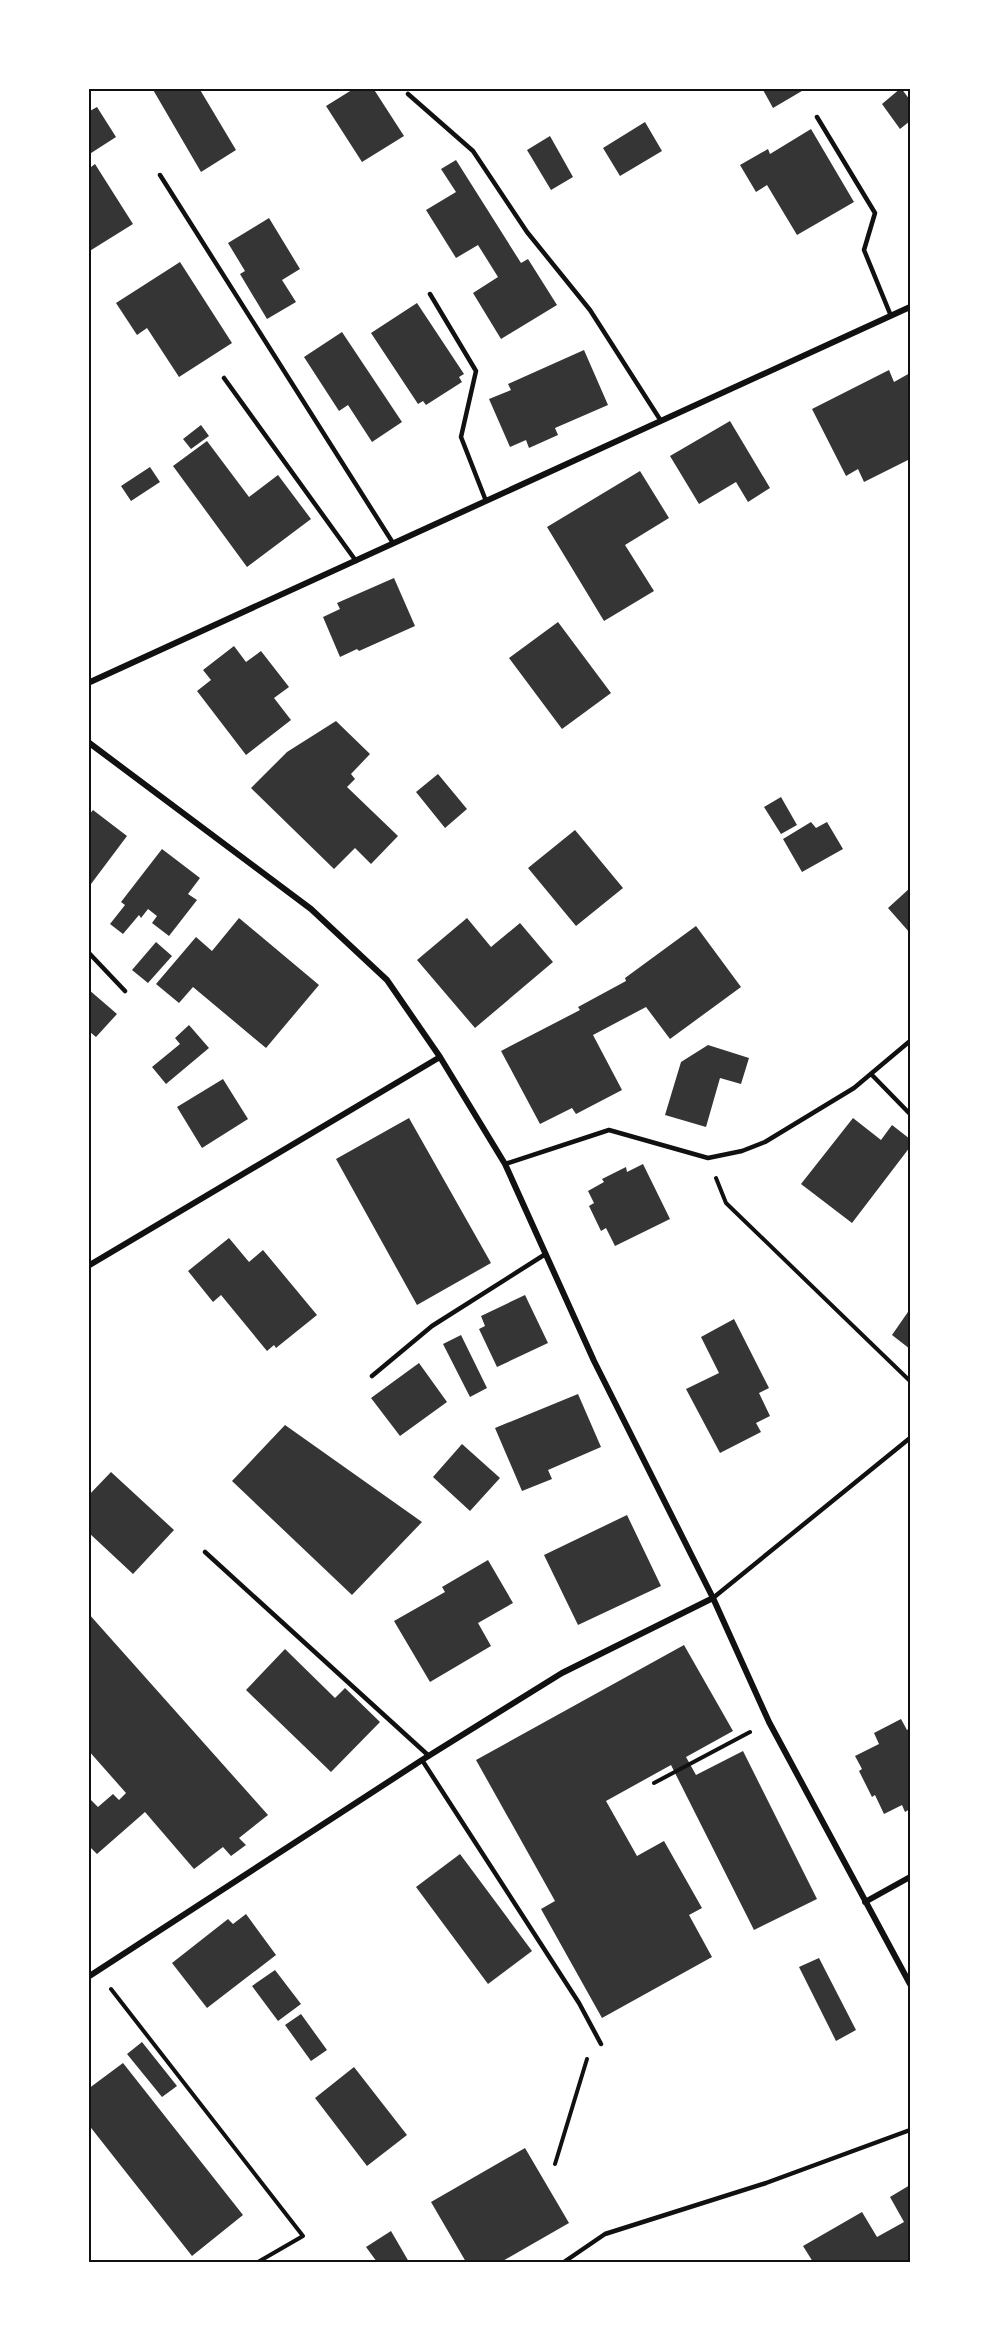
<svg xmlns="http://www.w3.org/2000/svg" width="999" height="2351" font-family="'PT Sans Narrow',sans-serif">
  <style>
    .building { fill: #353535 }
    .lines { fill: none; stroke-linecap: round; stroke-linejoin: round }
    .path { stroke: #111; stroke-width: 4 }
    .service { stroke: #111; stroke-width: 4.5 }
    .minor { stroke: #111; stroke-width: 6 }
    .neatline { fill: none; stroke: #111; stroke-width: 2 }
  </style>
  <rect width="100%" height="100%" fill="#fff"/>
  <path class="building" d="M152,88h47l37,62 -35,22z
    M355,88h18l31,48 -42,26 -36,-56z
    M762,88h45l-34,20z
    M901,88l9,12v21l-10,8 -18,-25z
    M97,107l19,30 -28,18v-43z
    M645,122l17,29 -42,25 -17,-28z
    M811,129l43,73 -57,33 -30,-50 -11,7 -16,-27 28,-16 2,5z
    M550,136l23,41 -22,13 -24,-40z
    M456,160l65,103 7,-4 29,46 -56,34 -28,-46 25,-16 -20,-32 -22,13 -30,-48 30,-18 -15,-23z
    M88,163l3,4 4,-3 38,60 -45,28z
    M269,218l31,51 -18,11 14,22 -29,17 -27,-45 5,-3 -17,-28z
    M180,262l52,81 -53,34 -32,-49 -10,7 -21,-32z
    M417,303l47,71 -5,3 3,5 -36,23 -3,-4 -5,3 -47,-71z
    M342,332l60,90 -30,20 -24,-37 -9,6 -35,-54z
    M584,350l24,55 -53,23 3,7 -29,13 -3,-8 -16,7 -21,-48 22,-9 -3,-6z
    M889,370l5,12 16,-9v86l-46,23 -6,-13 -12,7 -34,-67z
    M730,421l40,67 -22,14 -12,-20 -37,22 -29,-48z
    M201,425l8,11 -18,13 -8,-10z
    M207,441l42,56 29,-22 33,44 -64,48 -74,-101z
    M150,467l10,15 -29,19 -10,-15z
    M640,471l29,47 -44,27 29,46 -50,30 -57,-94z
    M394,578l21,48 -56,25 -2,-2 -17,8 -17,-40 17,-8 -3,-6z
    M558,622l53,71 -49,36 -53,-71z
    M234,646l12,16 15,-11 28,36 -15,11 17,22 -45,35 -49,-64 14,-11 -8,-10z
    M336,721l34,33 -19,20 4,5 -8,8 51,49 -27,28 -16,-16 -21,21 -83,-81 36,-36z
    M438,774l29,35 -22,19 -29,-36z
    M781,797l16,28 -16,9 -17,-27z
    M93,810l34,26 -36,48 -3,-2v-66z
    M811,822l5,6 11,-6 16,27 -41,23 -19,-33z
    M575,830l48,58 -47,38 -48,-58z
    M162,849l38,29 -12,16 9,6 -28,36 -17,-13 5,-7 -9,-7 -7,9 -2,-3 -16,19 -13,-10 15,-19 -4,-3z
    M910,888v45l-22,-25z
    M239,918l80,67 -53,63 -73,-61 -14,16 -23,-19 40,-47 16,14z
    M467,918l24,29 29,-24 33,39 -78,66 -58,-68z
    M696,926l45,61 -71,52 -24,-32 -53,28 29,55 -46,24 -4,-6 -32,16 -39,-73 79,-41 -2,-3 48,-26 -1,-3z
    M156,942l16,14 -24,27 -16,-13z
    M88,989l29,25 -21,23 -6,-5 -2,1z
    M189,1025l20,23 -43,36 -14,-17 28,-23 -5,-6z
    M708,1045l41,13 -8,26 -21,-6 -14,49 -41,-12 16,-53z
    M223,1079l25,40 -46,29 -25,-41z
    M409,1118l82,145 -74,42 -81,-146z
    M853,1118l28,22 11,-15 18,14v8l-58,76 -51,-39z
    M643,1164l27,55 -55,27 -9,-18 -5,3 -12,-25 5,-3 -6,-12 16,-9 -2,-3 24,-12 1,5z
    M229,1238l20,24 14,-12 54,65 -41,33 -2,-3 -7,6 -46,-56 -8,7 -25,-31z
    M525,1295l23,48 -51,24 -18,-38 6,-3 -4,-10z
    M910,1309v40l-18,-14z
    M734,1319l35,69 -10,5 11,23 -14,7 5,9 -41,21 -34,-64 33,-16 -18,-36z
    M461,1335l26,53 -17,9 -27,-53z
    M419,1363l28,39 -47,34 -29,-38z
    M578,1394l23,53 -53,23 4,9 -30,12 -27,-63z
    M285,1425l137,97 -70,73 -120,-114z
    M462,1444l38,34 -30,33 -37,-34z
    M111,1472l63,58 -41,44 -45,-42v-36z
    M627,1515l34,71 -83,39 -34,-70z
    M488,1560l25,43 -35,20 13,23 -61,36 -36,-61 51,-29 -3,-5z
    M88,1613l180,202 -29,23 7,7 -15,11 -8,-9 -29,22 -49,-57 -48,42 -9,-9v-48l10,10 15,-13 6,6 7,-7 -38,-43z
    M684,1645l49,86 -47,26 10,18 47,-24 74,148 -63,31 -83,-165 -65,36 31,55 27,-15 38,67 -13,7 23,42 -110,61 -61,-109 14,-8 -79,-141z
    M285,1649l50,49 10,-10 35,34 -49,50 -85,-82z
    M901,1719l6,11 3,-2v81l-5,3 -3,-7 -18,9 -9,-19 -3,2 -13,-26 3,-2 -7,-13 24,-12 -5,-11z
    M460,1854l72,97 -44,33 -72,-97z
    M246,1914l30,41 -69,53 -35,-45 56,-44 5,5z
    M819,1958l37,72 -20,11 -37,-74z
    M275,1970l26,34 -23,17 -26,-35z
    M301,2014l26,36 -16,11 -26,-36z
    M142,2042l35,44 -15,11 -35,-43z
    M123,2063l120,152 -51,41 -104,-132v-35z
    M354,2067l53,68 -40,31 -52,-68z
    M525,2148l44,75 -68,39h-35l-35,-60z
    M910,2185v77h-97l-10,-16 59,-34 15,25 27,-15 -14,-25z
    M391,2231l18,31h-32l-11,-15z"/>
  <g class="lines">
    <path class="path" d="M716,1178l10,25 184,178
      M654,1783l96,-51
      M111,1989l192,247 -45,26
      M555,2164l32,-105"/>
    <path class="service" d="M408,94l65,57 54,81 63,78 71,111
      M817,117l58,96 -11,37 27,66
      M160,175l233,368
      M430,294l46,77 -15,66 25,64
      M224,378l132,183
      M88,952l37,39
      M872,1075l38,39
      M505,1164l104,-34 99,28 34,-7 23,-9 89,-54 56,-47
      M372,1376l60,-50 112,-71
      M205,1552l224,204
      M713,1598l197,-160
      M422,1760l157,243 22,41
      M564,2262l41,-28 161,-51 144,-53"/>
    <path class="minor" d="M88,683l822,-376
      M88,742l223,167 76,71 53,77 65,107 89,197 119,237 56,124 141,262
      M88,1266l352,-209
      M865,1902l45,-25
      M88,1977l334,-217 140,-87 151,-75"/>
  </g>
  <rect width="999" height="2351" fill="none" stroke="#ffffff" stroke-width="180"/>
  <rect x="90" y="90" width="819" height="2171" class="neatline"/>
</svg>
